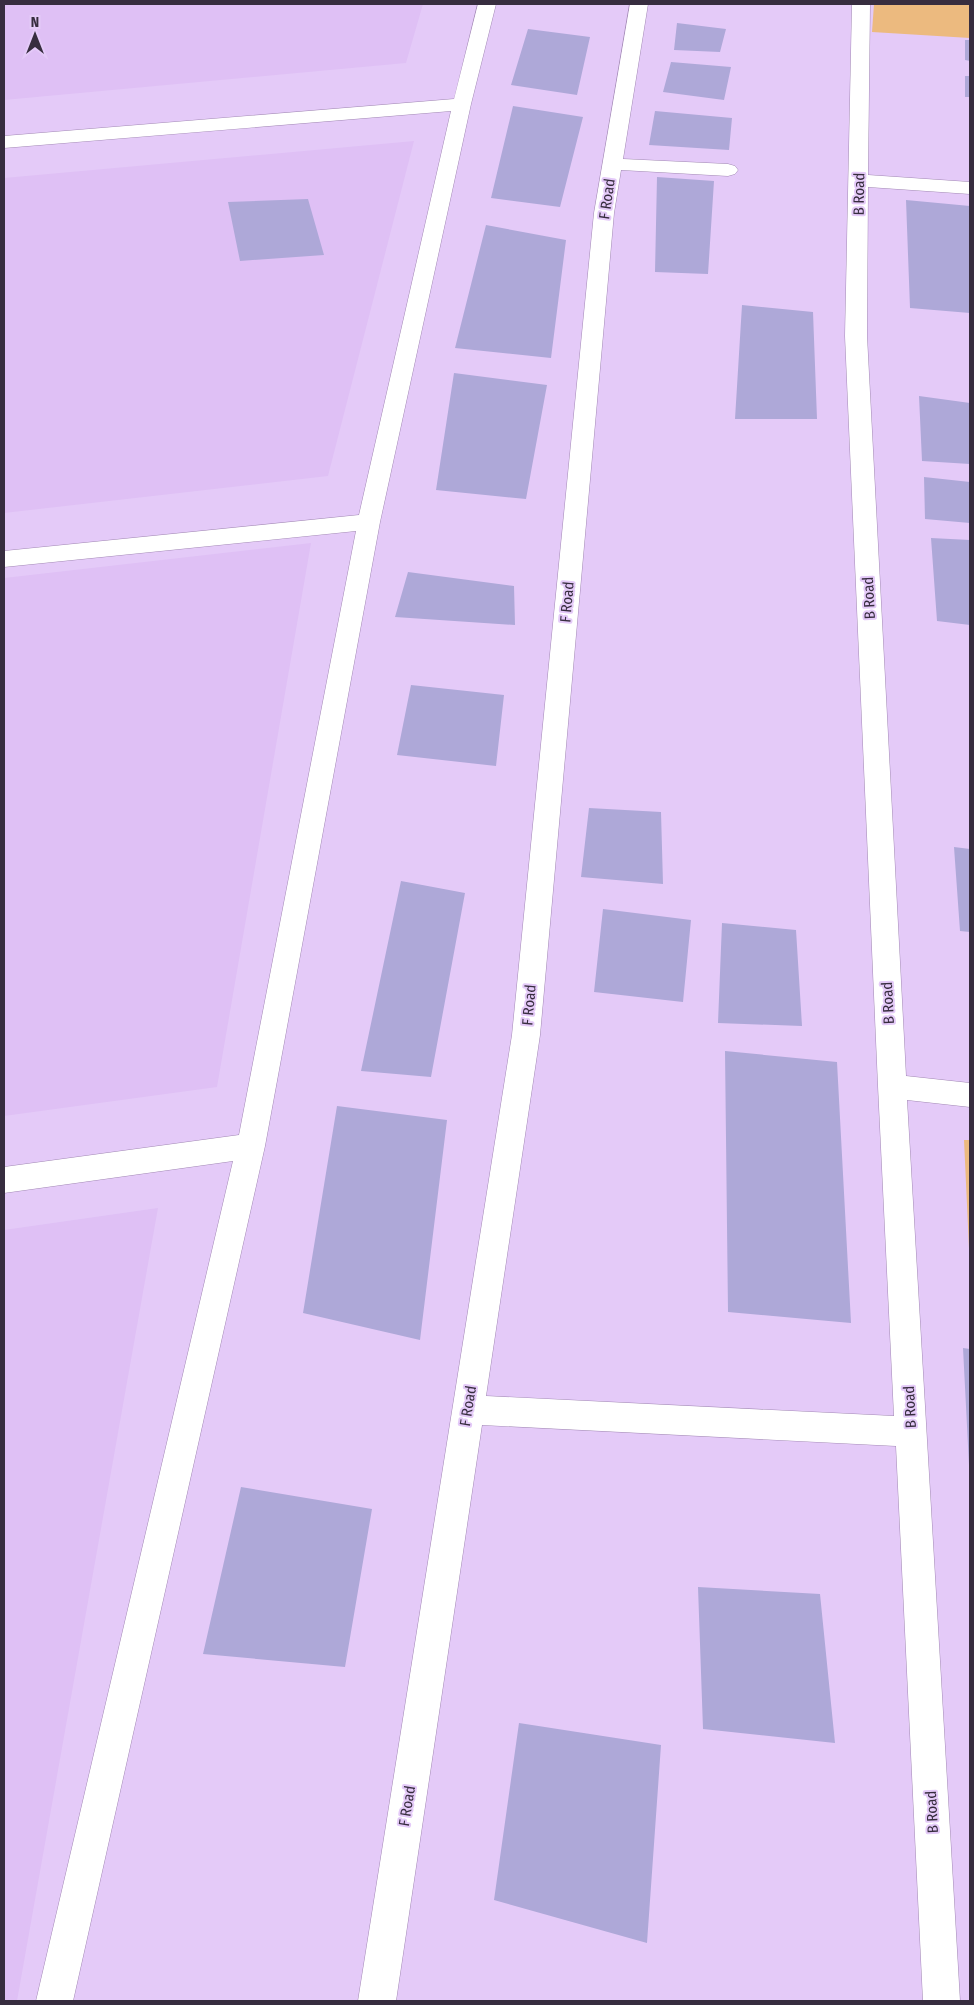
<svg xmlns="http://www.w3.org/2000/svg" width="974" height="2005" font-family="'Fira Sans Condensed',sans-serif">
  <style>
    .built { fill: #dfc0f5 }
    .green { fill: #ecba7f }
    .building { fill: #aea8d8 }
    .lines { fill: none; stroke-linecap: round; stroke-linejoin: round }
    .street-casing { stroke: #a289b4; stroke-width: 1 }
    .street { fill: #fff; fill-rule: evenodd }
    .labels { text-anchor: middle; stroke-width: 4; stroke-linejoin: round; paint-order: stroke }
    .street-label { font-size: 15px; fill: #372d3f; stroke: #e4caf8 }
  </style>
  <rect width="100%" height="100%" fill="#e4caf8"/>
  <path class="built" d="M4,4h419l-17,59 -402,37z
    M414,141l-86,335 -324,37v-335z
    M311,543l-94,544 -213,29v-538z
    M158,1208l-141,793h-13v-771z"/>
  <path class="green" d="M874,4h96v34l-98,-6z
    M964,1140h6v130z"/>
  <path class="building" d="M677,23l49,6 -6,23 -46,-2z
    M528,29l62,8 -13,58 -66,-10z
    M965,40h5v21l-5,-1z
    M671,62l60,5 -7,33 -61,-8z
    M965,76h5v21h-5z
    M513,106l70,11 -23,90 -69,-9z
    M655,111l77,7 -3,32 -80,-5z
    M657,177l57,4 -6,93 -53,-2z
    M308,199l16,56 -84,6 -12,-59z
    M906,200l64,6v107l-60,-5z
    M486,225l80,15 -15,118 -96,-10z
    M742,305l71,7 4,107h-82z
    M454,373l93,12 -21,114 -90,-9z
    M919,396l51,7v61l-48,-3z
    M924,477l46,5v41l-45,-4z
    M931,538l39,2v85l-33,-4z
    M408,572l106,14 1,39 -120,-8z
    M411,685l93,10 -8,71 -99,-11z
    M589,808l72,4 2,72 -82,-7z
    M954,847l16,2v83l-10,-1z
    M401,881l64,12 -34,184 -70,-6z
    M603,909l88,11 -8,82 -89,-10z
    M722,923l74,7 6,96 -84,-3z
    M725,1051l112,11 14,261 -123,-11z
    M337,1106l110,14 -27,220 -117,-27z
    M963,1348l7,1v116h-1z
    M241,1487l131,22 -27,158 -142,-13z
    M698,1587l122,7 15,149 -132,-14z
    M519,1723l142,22 -14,198 -153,-43z"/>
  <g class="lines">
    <g class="street-casing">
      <path id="street" d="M478,4h18l-25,100 -91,418 -115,624 -192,855h-37l197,-840 -229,32v-26l235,-32 117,-604 -352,36v-16l355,-36 92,-404 -447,37v-12l450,-37z
        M630,4h18l-25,155 105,5 7,2 3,4 -3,4 -7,2 -107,-6 -7,43 -74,822 -54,361 408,20 -16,-330 -33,-750 7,-332h18l-2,171 102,7v12l-102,-7 -1,149 39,740 64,7v24l-63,-7 53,901h-37l-27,-555 -414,-21 -86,576h-38l154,-966 82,-822z"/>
    </g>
    <use href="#street" class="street"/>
  </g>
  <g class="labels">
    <g class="street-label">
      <text transform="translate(859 194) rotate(-89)" y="5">B Road</text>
      <text transform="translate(607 199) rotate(-82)" y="5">F Road</text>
      <text transform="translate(869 598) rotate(-93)" y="5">B Road</text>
      <text transform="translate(567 602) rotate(-85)" y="5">F Road</text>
      <text transform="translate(888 1003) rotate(-93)" y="5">B Road</text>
      <text transform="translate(529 1005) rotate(-85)" y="5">F Road</text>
      <text transform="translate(468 1406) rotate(-81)" y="5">F Road</text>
      <text transform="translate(910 1407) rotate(-93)" y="5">B Road</text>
      <text transform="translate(407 1806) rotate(-81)" y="5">F Road</text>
      <text transform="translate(932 1812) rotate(-93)" y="5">B Road</text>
    </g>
  </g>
  <rect width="974" height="2005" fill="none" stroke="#372d3f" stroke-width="10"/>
  <g transform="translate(35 35)" stroke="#e4caf8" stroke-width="4" paint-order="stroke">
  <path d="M0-4L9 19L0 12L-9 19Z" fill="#372d3f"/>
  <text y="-8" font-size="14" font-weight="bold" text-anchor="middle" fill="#372d3f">N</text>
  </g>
</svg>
